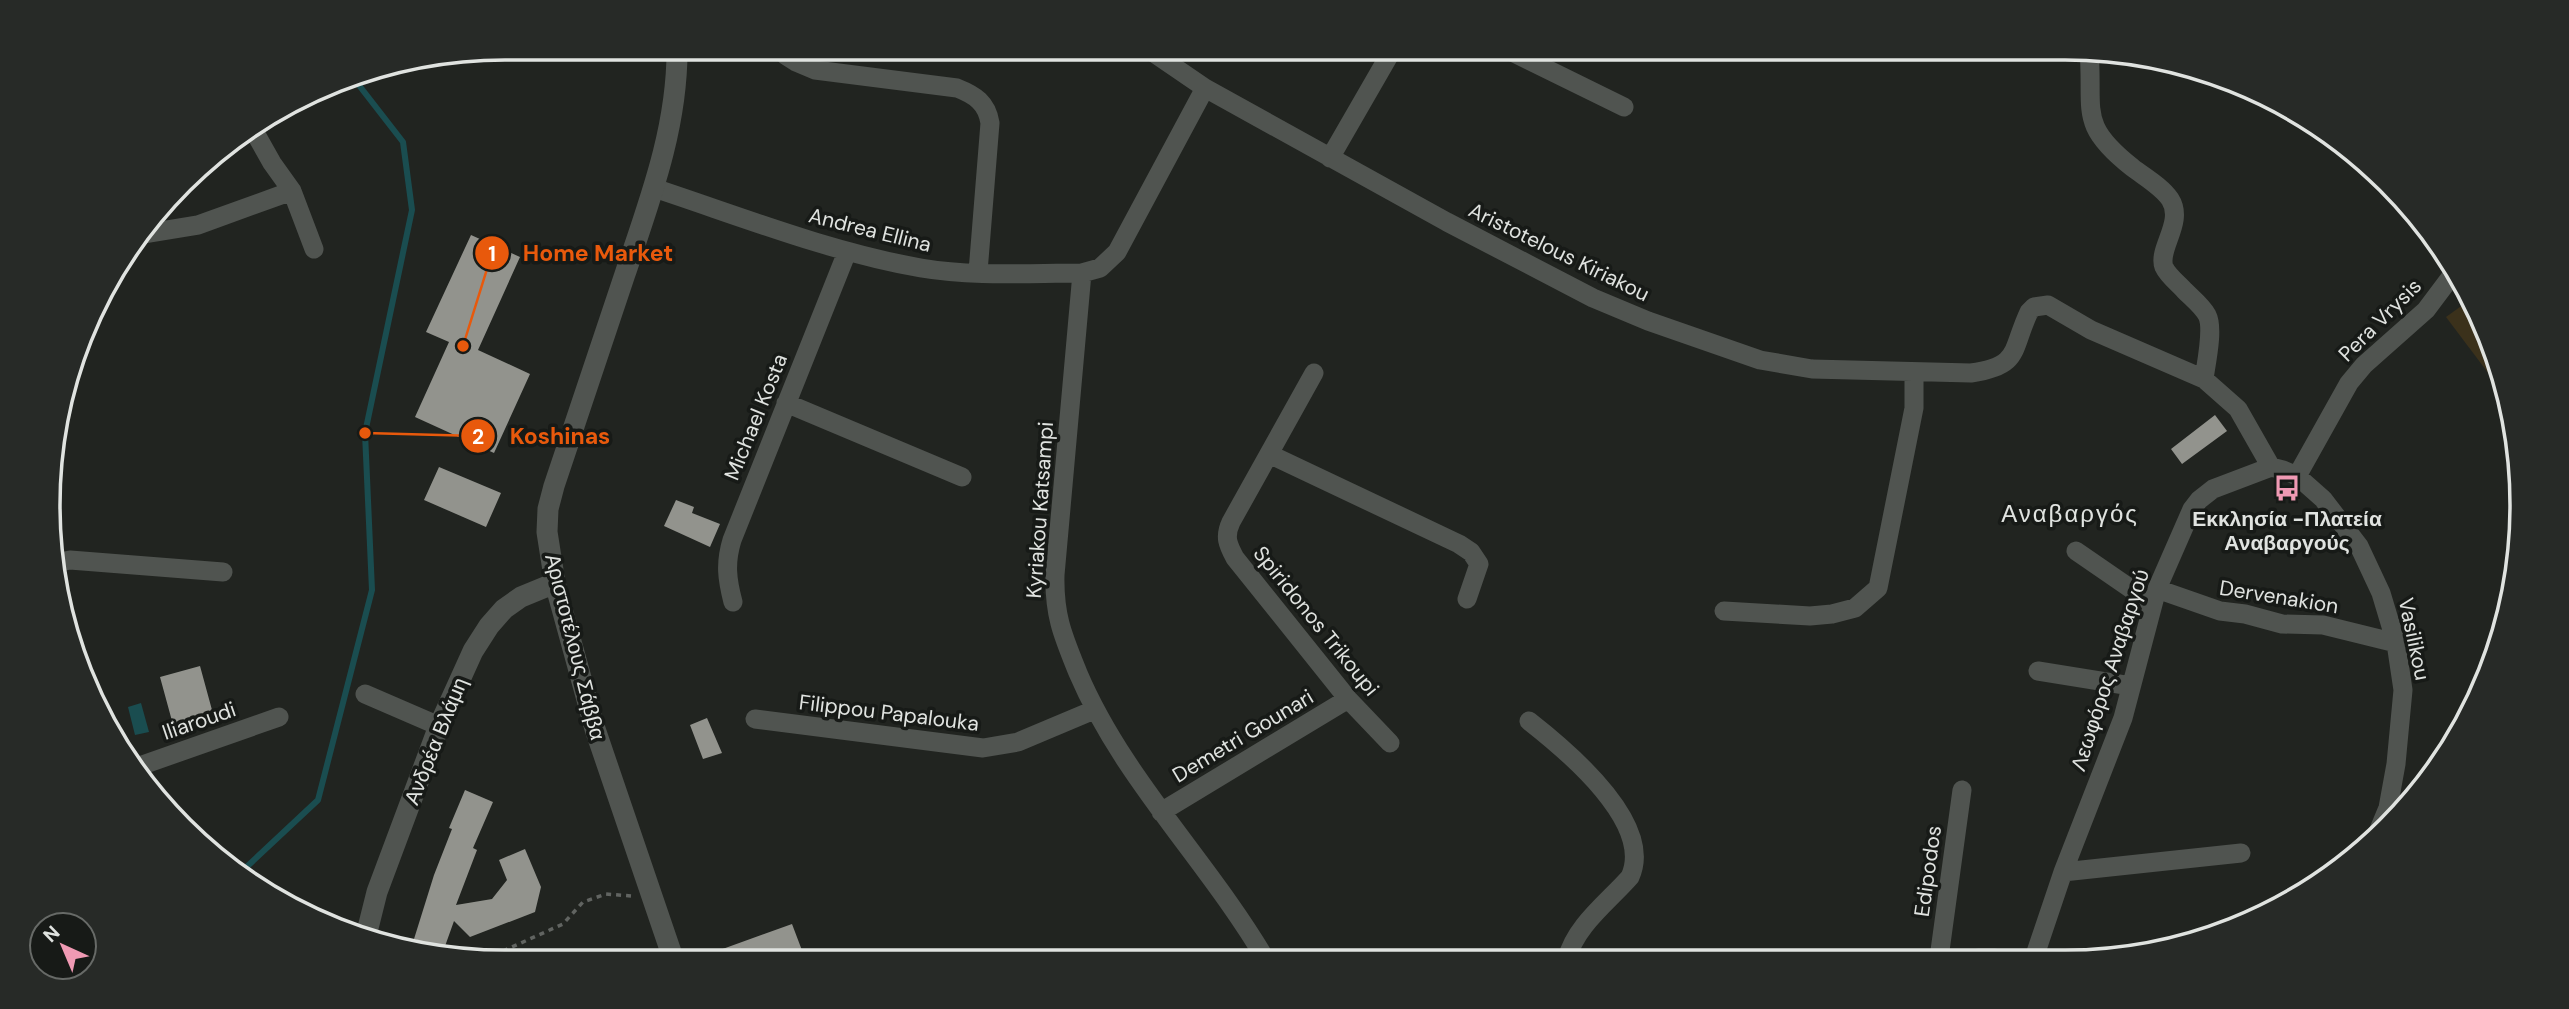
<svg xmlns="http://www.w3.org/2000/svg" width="2569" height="1009" font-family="'DM Sans',sans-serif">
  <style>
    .green { fill: #3b311b }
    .water { fill: #1a4d50 }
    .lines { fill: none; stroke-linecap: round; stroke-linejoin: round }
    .stream { stroke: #1a4d50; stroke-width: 6 }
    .building { fill: #92938d }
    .path { stroke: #616461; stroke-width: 3.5; stroke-dasharray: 5 5; stroke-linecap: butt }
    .street { stroke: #505450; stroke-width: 19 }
    .secondary { stroke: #505450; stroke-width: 21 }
    .labels { text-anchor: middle; stroke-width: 7; stroke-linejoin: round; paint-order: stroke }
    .street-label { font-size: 21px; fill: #e0e3e0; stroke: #171a17 }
    .poi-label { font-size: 21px; font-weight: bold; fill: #e0e3e0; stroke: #171a17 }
    .quarter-label { font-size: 24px; letter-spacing: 2px; fill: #e0e3e0; stroke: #171a17 }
    .rim { fill: none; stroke: #e0e3e0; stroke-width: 3.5 }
    .leader { fill: none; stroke: #e8590c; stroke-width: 2.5 }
    .callout-dot { fill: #e8590c; stroke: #171a17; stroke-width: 2.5 }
    .mark-label { font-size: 21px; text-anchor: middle; font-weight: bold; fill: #fff }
    .callout-label { font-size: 23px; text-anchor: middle; font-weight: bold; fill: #e8590c; stroke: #171a17; stroke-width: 7; stroke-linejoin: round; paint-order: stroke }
  </style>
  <rect width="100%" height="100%" fill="#212420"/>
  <path class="green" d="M2471,299l27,59 9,40 -61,-81z"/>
  <path class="water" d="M141,703l8,29 -14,3 -7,-28z"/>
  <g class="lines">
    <path class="stream" d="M239,874l79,-74 54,-210 -7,-157 47,-223 -9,-68 -52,-67"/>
  </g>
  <path class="building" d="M471,235l49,22 -42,93 52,24 -36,79 -79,-36 34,-75 -23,-10z
    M2215,415l12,16 -45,33 -11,-15z
    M439,467l62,26 -15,34 -62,-27z
    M676,500l18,7 -2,6 28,11 -10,23 -46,-21z
    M200,666l15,55 -40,11 -15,-55z
    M707,718l15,35 -19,6 -13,-34z
    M465,790l28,12 -20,46 4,2 -21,55 36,-6 15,-19 -8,-20 26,-11 16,38 -6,25 -65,25 -16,-16 -10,28 -30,-10 20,-64 18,-46 -3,-1z
    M792,924l14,37h-110l-1,-2z"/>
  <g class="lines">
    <path class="path" d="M503,951l60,-27 20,-22 23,-8 25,2"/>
    <path class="street" d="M1145,47l60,41 242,134 146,76 55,23 112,39 52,9 159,4c50,-7 40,-23 58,-61l5,-5 14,-2 43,25 113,49 34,30 33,58
      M1502,47l122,60
      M2089,50c5,62 -12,74 44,118 12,9 29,19 37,31 15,23 -13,50 -6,68 4,9 15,17 21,24 8,8 17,15 22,24 7,13 -1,49 -3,64
      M785,55l11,7 19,8 142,18c18,7 30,15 33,35l-12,149
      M254,131l18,32 20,28 22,58
      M1330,158l64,-111
      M654,188c88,29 176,64 267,80 53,9 108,5 161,5l18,-5 17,-16 88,-164
      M143,234l55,-9 94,-34
      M1082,273l-27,302c-1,41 8,61 23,98 45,106 130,188 188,287
      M1314,373l-83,149c-7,15 -3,23 4,36l113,141 42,44
      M786,403l176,74
      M1269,454l190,90 12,8 8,12 -12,35
      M2297,476l52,-93 15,-18 62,-55 30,-40
      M2076,551l77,53
      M55,563l15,-3 153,12
      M2157,589l63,22 25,3 37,10 41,1 73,18
      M733,602c-6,-23 -8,-39 -1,-62l115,-288
      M1724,611l86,5 22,-2 23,-6 23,-20 36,-180v-35
      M2038,671l93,15
      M365,694l74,32
      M755,719l228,29 35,-6 76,-32
      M1529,721c37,29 126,102 101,156 -22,25 -55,49 -63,82
      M134,768l145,-51
      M1161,812l187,-113
      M2063,872l178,-19
      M1939,958l23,-168
      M1978,958h17
      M2034,958l29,-86 60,-154 34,-129 35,-80 7,-9 14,-11 58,-22 12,3 14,6 26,23 36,47 22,47 15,50 7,47 -7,74 -8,44 -12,29"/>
    <path class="secondary" d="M366,936l11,-44 62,-166 34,-75 16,-25 15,-17 17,-12 34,-14
      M674,961l-79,-232 -40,-146 -8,-51 1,-23 6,-23c24,-71 47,-141 71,-212 25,-74 53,-148 52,-227"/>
  </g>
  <defs>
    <g id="bus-bare" transform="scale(2.1)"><path d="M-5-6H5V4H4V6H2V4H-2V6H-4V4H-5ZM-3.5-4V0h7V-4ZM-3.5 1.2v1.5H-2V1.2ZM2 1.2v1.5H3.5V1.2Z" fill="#f09ab4" stroke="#171a17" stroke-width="2.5" paint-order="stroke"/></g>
  </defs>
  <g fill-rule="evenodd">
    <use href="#bus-bare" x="2287" y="488"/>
  </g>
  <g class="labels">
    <g class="street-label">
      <text transform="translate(870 230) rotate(14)" y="7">Andrea Ellina</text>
      <text transform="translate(1559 252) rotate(26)" y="7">Aristotelous Kiriakou</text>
      <text transform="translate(2380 320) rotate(-45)" y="7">Pera Vrysis</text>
      <text transform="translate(756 417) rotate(-68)" y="7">Michael Kosta</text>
      <text transform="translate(1040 510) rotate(-86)" y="7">Kyriakou Katsampi</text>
      <text transform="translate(2279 597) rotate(9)" y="7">Dervenakion</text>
      <text transform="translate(1316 621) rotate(51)" y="7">Spiridonos Trikoupi</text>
      <text transform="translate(2414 639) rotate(78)" y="7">Vasilikou</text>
      <text transform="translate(575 647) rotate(76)" y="7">Αριστοτέλους Σάββα</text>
      <text transform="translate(2110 670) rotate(-72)" y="7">Λεωφόρος Αναβαργού</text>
      <text transform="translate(889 713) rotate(7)" y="7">Filippou Papalouka</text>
      <text transform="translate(199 721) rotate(-19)" y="7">Iliaroudi</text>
      <text transform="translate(1243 736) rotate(-31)" y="7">Demetri Gounari</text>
      <text transform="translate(436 741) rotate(-68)" y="7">Ανδρέα Βλάμη</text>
      <text transform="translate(1928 871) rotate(-82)" y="7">Edipodos</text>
    </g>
    <g class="poi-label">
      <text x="2287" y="526">Εκκλησία -Πλατεία<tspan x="2287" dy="24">Αναβαργούς</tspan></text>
    </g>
    <g class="quarter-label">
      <text x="2070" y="522">Αναβαργός</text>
    </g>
  </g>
  <path d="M0 0H2569V1009H0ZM505 60H2065A445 445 0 0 1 2510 505V505A445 445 0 0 1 2065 950H505A445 445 0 0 1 60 505V505A445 445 0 0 1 505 60Z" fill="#272a27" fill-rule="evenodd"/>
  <path class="rim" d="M505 60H2065A445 445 0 0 1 2510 505V505A445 445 0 0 1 2065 950H505A445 445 0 0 1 60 505V505A445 445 0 0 1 505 60Z"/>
  <path class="leader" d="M463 346L492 253M365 433L478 436"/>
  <g class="callout-dot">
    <circle cx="463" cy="346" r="7"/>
    <circle cx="365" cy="433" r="7"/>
    <circle cx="492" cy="253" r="18"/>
    <circle cx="478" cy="436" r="18"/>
  </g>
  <g class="mark-label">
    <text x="492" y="261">1</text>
    <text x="478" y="444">2</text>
  </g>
  <g class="callout-label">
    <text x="598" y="261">Home Market</text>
    <text x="560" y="444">Koshinas</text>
  </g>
  <g transform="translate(63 946) rotate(316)"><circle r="33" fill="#171a17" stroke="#676a67" stroke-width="2"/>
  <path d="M0-5L12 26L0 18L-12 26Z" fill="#f09ab4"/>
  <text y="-10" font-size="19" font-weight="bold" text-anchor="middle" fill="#e0e3e0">N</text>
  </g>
</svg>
